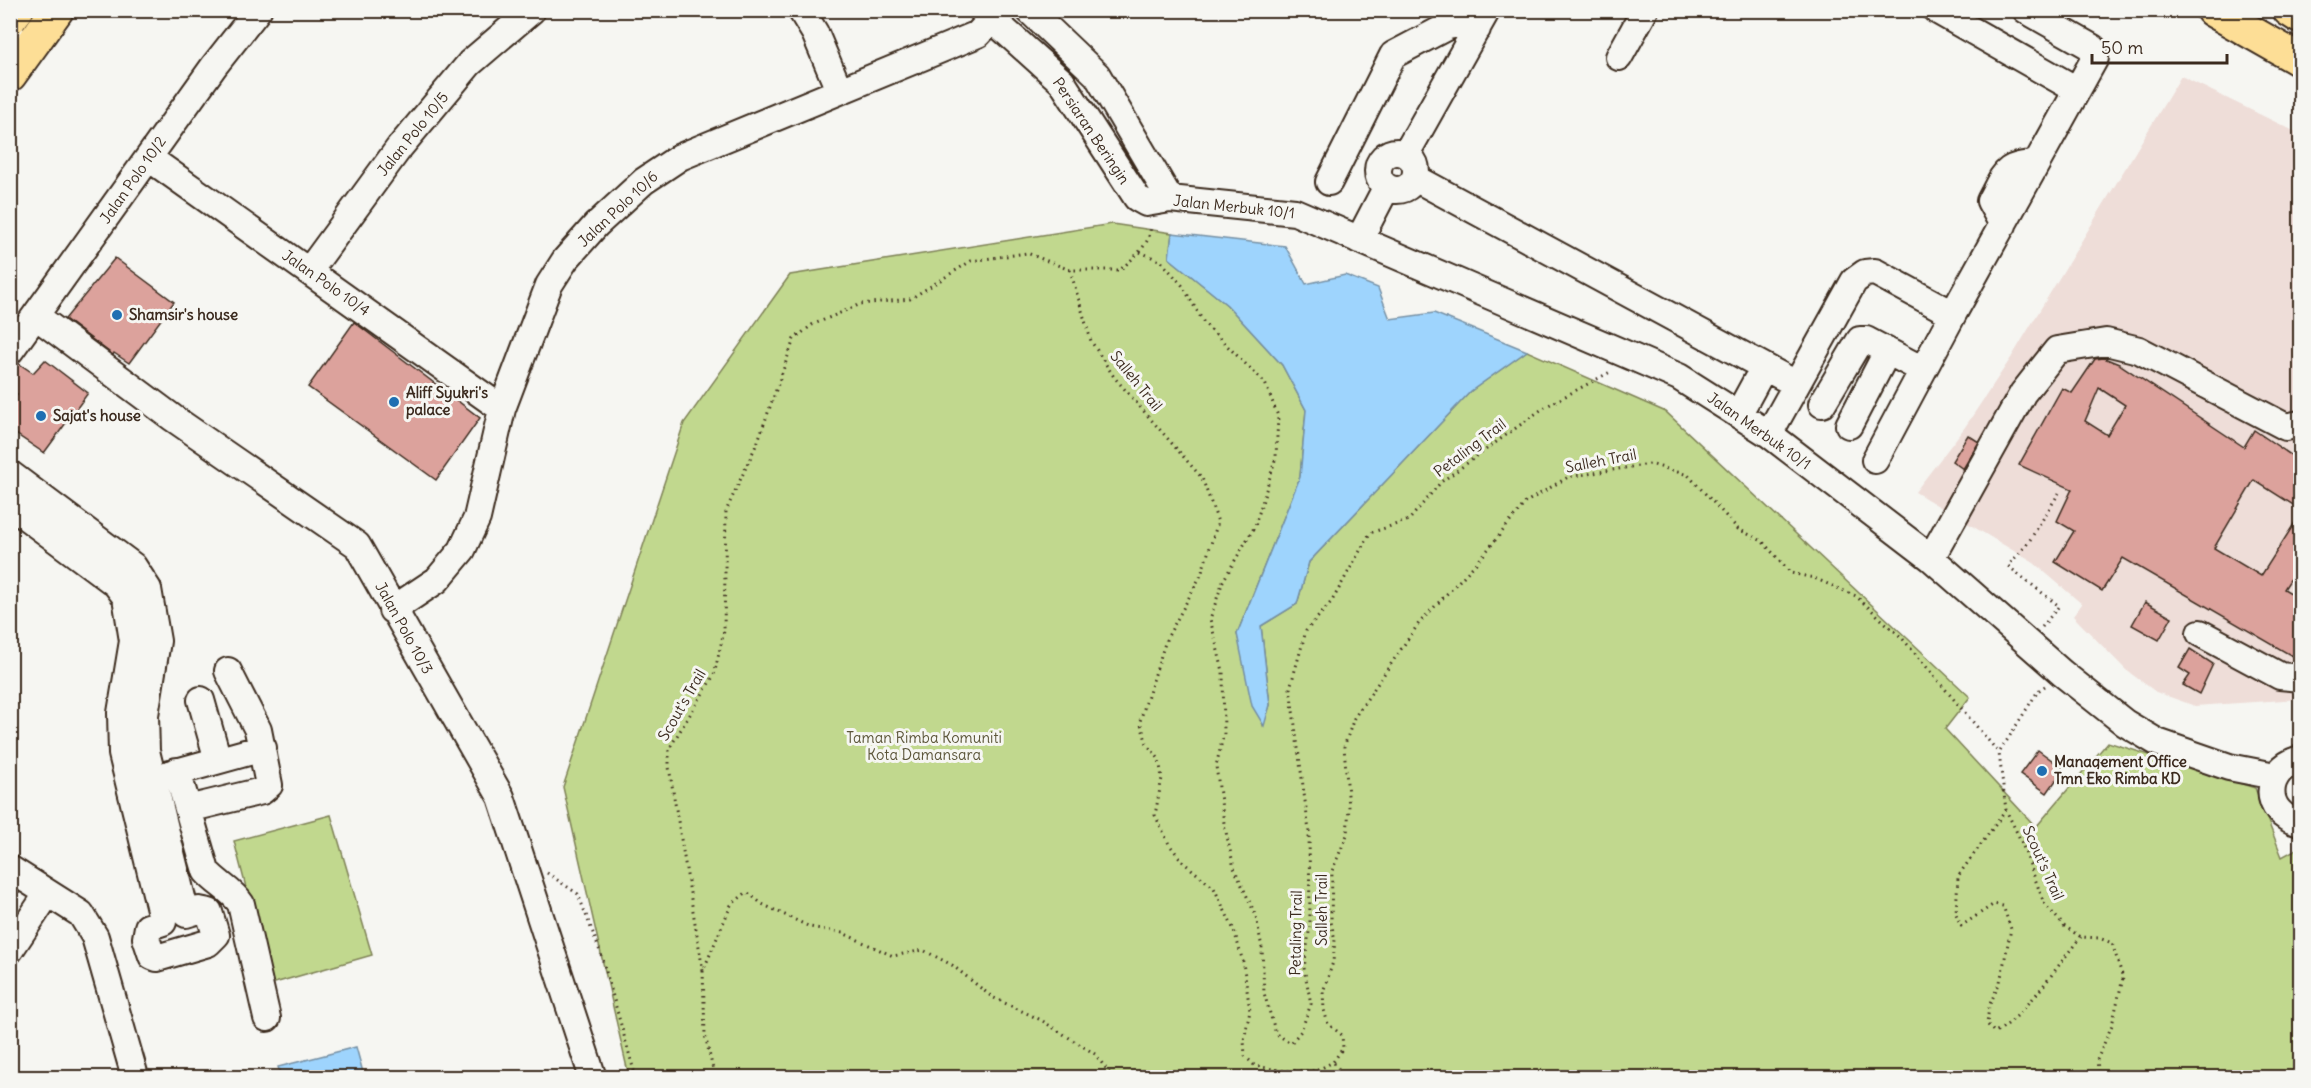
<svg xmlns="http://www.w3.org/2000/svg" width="2311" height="1088" font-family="Delius,sans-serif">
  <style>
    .built { fill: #eeddd8 }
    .green { fill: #c1d88e; stroke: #7e8156; stroke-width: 1.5 }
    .water { fill: #9ed4fd; stroke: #7690a4; stroke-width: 1.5 }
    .building { fill: #dca29c; stroke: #3b2a1e; stroke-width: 1.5; fill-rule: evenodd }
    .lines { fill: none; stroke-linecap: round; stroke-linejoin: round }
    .minor-casing { stroke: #3b2a1e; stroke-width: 30 }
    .major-casing { stroke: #3b2a1e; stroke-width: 36 }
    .path { stroke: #3b2a1e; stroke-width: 3; stroke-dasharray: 1.5 4.5; stroke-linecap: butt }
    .minor { stroke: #f6f6f2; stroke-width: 26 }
    .major { stroke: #fdde96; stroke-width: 32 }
    .poi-dot { fill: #1f6fb2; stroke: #f6f6f2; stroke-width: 2 }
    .labels { text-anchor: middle; stroke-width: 6; stroke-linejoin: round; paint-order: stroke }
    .street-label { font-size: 15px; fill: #3b2a1e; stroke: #f6f6f2 }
    .poi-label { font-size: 15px; font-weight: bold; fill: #3b2a1e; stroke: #f6f6f2; text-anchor: start }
    .park-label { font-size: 15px; fill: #5c563a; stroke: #f6f6f2 }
  </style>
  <rect width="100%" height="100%" fill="#f6f6f2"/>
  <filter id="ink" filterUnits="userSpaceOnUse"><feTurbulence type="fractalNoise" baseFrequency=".0167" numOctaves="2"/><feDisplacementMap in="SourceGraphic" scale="12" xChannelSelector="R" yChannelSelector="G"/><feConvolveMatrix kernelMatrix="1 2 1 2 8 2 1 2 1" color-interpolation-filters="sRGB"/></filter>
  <g filter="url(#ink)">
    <path class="built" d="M2181,76l119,58v565l-105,7 -39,-14 -30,-22 -53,-54 9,-12 -48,-41 -119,-71 50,-65 46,-69z"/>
    <path class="green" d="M1112,224l60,9 -3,25 58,47 55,60 24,45 -6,67 -63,157 26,91 7,-20 -9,-79 36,-22 12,-42 162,-171 56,-40 139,61 304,285 -25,32 91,98 72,-85 147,46 27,69 18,-10v230h-1671l-66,-290 121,-364 106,-148z
      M331,815l41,140 -101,29 -37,-143z"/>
    <path class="water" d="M1172,233l113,13 21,38 39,-9 33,13 12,31 44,-6 93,38 -56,40 -162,171 -12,42 -36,22 9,79 -6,21 -12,-20 -15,-72 63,-157 6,-67 -24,-45 -55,-60 -58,-47z
      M356,1047l8,29 -83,1 -3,-10z"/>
    <path class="building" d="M115,258l59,44 -45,61 -15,-10 -1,2 -48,-36z
      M354,322l126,96 -44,62 -128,-93z
      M2104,358l15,6 125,83 10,-17 47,32v48l-47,-30 -40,68 47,28 40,-63v50l-17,26 17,10v62l-178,-103 -21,33 -47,-29 19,-31 -17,-10 15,-32 -53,-24 43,-77 10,5 23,-34zM2099,388l26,17 -18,30 -22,-14z
      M45,360l43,33 -44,60 -34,-23v-27l7,-9 -7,-4v-24l8,-3 15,10z
      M1968,435l11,7 -16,27 -11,-8z
      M2145,602l27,15 -13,23 -27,-15z
      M2190,649l23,15 -14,30 -16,-9 7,-10 -11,-7z
      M2038,750l26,19 -17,24 -27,-19z"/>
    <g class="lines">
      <g class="minor-casing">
        <path id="minor" d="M801,10l14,23 24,57
          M982,10l80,72 75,116 9,5 24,-4 125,13 384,165 90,57 162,124 131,115 63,50 32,19 72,25 46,9
          M1029,10l68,65 73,124
          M1936,10l141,80
          M10,35l19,14
          M1619,57l26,-47
          M1378 171a19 19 0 1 1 38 0a19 19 0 1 1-38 0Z
          M1406,154l81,-144
          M149,158l353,251
          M1415,178l381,206
          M1329,182l64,-127 55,-29 12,-2 17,5
          M2003,225l-13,-24c15,-27 13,-36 46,-37
          M1359,240l27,-52
          M309,271l90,-123 71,-85 62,-53
          M36,316l137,102 184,127 144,252 92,281
          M10,351l204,-285 44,-56
          M1822,404l38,-64h6l57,30
          M1739,413l25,-46
          M1849,425l38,-73
          M1769,434l85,-153 11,-8 10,-1 78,42 142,-256 -2,-10 -67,-38
          M1875,460l78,-146
          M10,474l123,92 15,23 9,52 -12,74 1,36 40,163 13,-4 10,2 7,23 -8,8 -51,15 -5,-2 -6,-18 2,-11 15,-5 -41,-168 -1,-41 12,-72 -7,-44 -10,-13 -106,-79
          M1931,558l92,-165 34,-43 49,-8 33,8 147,77 14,-3
          M392,610l45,-30 25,-30 15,-32 25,-109 47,-124 16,-25 31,-35 48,-44 36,-24 298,-123 22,-24
          M2200,633l80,43 20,2
          M201,700l17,60
          M2300,759c-37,11 -39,54 0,64
          M177,771l29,100c11,13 26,19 35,33l26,114
          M162,776l101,-28
          M188,809l74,-18 7,-6 -11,-55 -30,-59
          M10,869l71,45 14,23 39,136 -3,5
          M10,950l38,-57"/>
      </g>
      <g class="major-casing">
        <path id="major" d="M2212,10l88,50
          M2289,10l11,7
          M10,19l7,-9
          M10,75l47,-65"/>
      </g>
      <path class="path" d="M1140,252l21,9 21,24 22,38 61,60 13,33 -2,41 -21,69 -32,55 -13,38 13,52 1,62 -8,33 8,57 10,45 22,48 6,32 2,45 12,41 15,9 10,-12 10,-27 -7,-36 6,-43 -1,-94 -19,-143 16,-57 26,-30 38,-68 39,-13 32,-38 104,-75 67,-36
        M1070,270l21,71 23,36 88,101 16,44 -17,53 -35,65 -26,81 7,23 12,15 3,19 -7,37 14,29 14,18 31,26 20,42 9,32 7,49 -6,29 1,16 10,10 30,5h31l17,-9 10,-14 -1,-13 -14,-11 -4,-14 -1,-18 10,-30 2,-22 -4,-18 1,-51 15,-36 2,-28 -5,-60 10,-29 65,-95 62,-65 45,-56 42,-25 82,-13 38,11 50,54 24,12 29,32 23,5 42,18 46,42 97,115
        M2042,627l17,-21 -51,-40 20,-23 31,-50
        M2045,686l-7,5 -39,62 7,57 15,31 23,62 20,23 17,11 18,1 13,5 11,35 -11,47 -15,35 2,18
        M2006,810l-48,66 -2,38 5,12 33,-22 9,2 8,23 -11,53 -11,24 -2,18 7,8c26,-8 67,-72 87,-95
        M547,873l31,21 23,60 35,124
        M703,971l2,64 10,43
        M1334,1063l12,15
        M1113,1078l-18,-24 -54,-34 -49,-23 -40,-32 -29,-15 -30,6 -50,-23 -33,-6 -48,-23 -15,-12 -16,13 -28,66 -34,-204v-18l45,-74 10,-44 2,-120 32,-70 36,-102 18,-14 49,-21 49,-5 61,-38 56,-8 43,17h50c12,-11 33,-27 30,-45"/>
      <use href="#minor" class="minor"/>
      <use href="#major" class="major"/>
    </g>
  </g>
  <g class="poi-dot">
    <circle cx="117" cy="315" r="6"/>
    <circle cx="394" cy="402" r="6"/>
    <circle cx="41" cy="416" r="6"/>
    <circle cx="2042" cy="771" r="6"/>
  </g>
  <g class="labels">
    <g class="street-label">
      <text transform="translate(1091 131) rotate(56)" y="5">Persiaran Beringin</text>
      <text transform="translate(413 134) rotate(-51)" y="5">Jalan Polo 10/5</text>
      <text transform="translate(133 180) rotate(-55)" y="5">Jalan Polo 10/2</text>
      <text transform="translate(1234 207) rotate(6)" y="5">Jalan Merbuk 10/1</text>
      <text transform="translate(618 209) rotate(-43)" y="5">Jalan Polo 10/6</text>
      <text transform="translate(326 283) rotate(35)" y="5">Jalan Polo 10/4</text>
      <text transform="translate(1136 381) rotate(51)" y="5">Salleh Trail</text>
      <text transform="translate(1759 431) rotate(35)" y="5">Jalan Merbuk 10/1</text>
      <text transform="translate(1470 448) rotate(-37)" y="5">Petaling Trail</text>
      <text transform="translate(1601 461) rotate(-11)" y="5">Salleh Trail</text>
      <text transform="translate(404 628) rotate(61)" y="5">Jalan Polo 10/3</text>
      <text transform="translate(682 705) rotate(-60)" y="5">Scout's Trail</text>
      <text transform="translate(2043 863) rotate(66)" y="5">Scout's Trail</text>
      <text transform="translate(1322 910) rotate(-90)" y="5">Salleh Trail</text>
      <text transform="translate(1296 933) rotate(-89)" y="5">Petaling Trail</text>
    </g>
    <g class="poi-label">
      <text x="129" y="320">Shamsir's house</text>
      <text x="406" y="398">Aliff Syukri's<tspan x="406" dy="17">palace</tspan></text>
      <text x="53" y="421">Sajat's house</text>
      <text x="2054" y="767">Management Office<tspan x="2054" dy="17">Tmn Eko Rimba KD</tspan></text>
    </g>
    <g class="park-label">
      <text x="924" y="743">Taman Rimba Komuniti<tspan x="924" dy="17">Kota Damansara</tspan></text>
    </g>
  </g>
  <rect width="2311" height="1088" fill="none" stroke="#f6f6f2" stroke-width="36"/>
  <rect x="18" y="18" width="2275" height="1052" fill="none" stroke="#3b2a1e" stroke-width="2" filter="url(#ink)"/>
  <path d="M2092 54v9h135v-9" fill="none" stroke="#3b2a1e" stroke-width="3"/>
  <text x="2101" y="54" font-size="18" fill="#3b2a1e" stroke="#f6f6f2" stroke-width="4.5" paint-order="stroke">50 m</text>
</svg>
